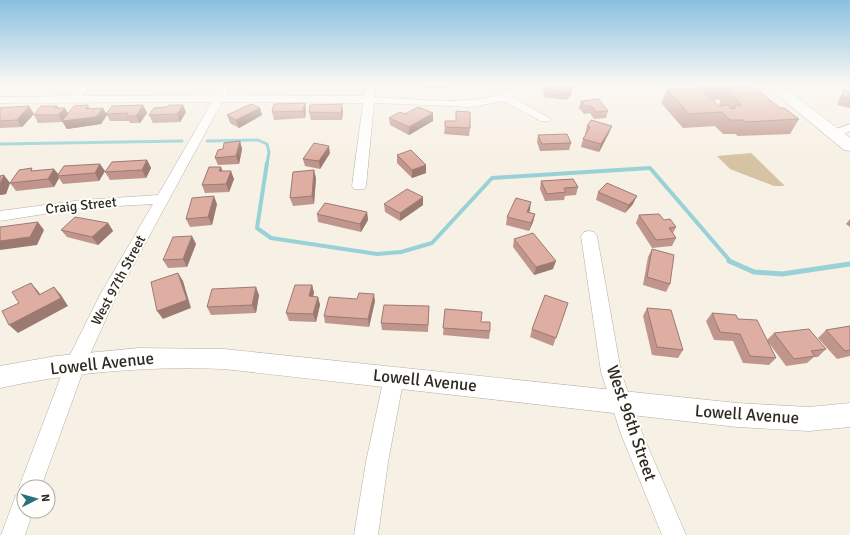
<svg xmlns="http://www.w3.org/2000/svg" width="850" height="535" font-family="Signika,sans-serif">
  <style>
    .green { fill: #d5c3a4 }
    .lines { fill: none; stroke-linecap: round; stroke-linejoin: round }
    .stream-far2 { stroke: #98d2d6; stroke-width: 3 }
    .stream-far1 { stroke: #98d2d6; stroke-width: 4 }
    .stream { stroke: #98d2d6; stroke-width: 5 }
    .minor-casing { stroke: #b5afa4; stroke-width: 1 }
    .tertiary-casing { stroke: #b5afa4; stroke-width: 1 }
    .primary-casing { stroke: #b5afa4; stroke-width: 1 }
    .minor { fill: #fff; fill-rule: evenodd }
    .tertiary { fill: #fff; fill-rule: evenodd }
    .primary { fill: #fff; fill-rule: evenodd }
    .wall { fill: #c0968c }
    .shaded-wall { fill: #9c7a72 }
    .building { fill: #dfaea3; stroke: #9c7a72 }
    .labels { text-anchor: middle; stroke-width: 4; stroke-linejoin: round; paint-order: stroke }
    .street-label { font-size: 14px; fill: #2c2a25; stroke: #fffefb }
    .near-street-label { font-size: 17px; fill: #2c2a25; stroke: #fffefb }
  </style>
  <rect width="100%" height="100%" fill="#f7f0e4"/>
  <path class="green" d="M751,153l34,33h-11l-44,-17 -13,-13z"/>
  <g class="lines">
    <path class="stream-far2" d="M207,141l51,-1 9,4 2,8 -2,12
      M0,144l182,-3"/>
    <path class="stream-far1" d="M267,163l-10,65 14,10 106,16 24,-2 31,-9 60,-65 158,-10 81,94"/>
    <path class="stream" d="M729,261l25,11 28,2 68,-10"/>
    <g class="minor-casing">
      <path id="minor" d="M81,84h11l-10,12 133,-1 7,-11h10l-6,11 138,1 2,-12h10l-1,13c30,1 122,13 139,-13h10l-5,8 -7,5 39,22 -2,2h-8l-38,-20 -31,6 -98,-4 -8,83 -2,3h-10l-2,-3 11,-83 -141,-1 -107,197 -29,64 -45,124h-17v24h9l-8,24h-24l15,-40 5,-2 -2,-6 47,-124 35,-70 52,-89 -71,4 -82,13v-10l82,-11 76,-5 54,-93 -212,1v-6l70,-1z
        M850,124v7l-15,7 -6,-4 2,-3z
        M589,231l5,1 3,4 24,136 21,61 44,102h-24l-41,-101 -20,-62 -20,-136 3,-4z
        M394,368l7,3 3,6 -16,85 -10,73h-24l12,-73 18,-85 3,-6z"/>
    </g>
    <g class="tertiary-casing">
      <path id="tertiary" d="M139,348l85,1 513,54 72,4 41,-4v24l-41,4 -72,-4 -513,-58c-76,-3 -150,3 -224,19v-22l56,-10z"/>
    </g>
    <g class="primary-casing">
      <path id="primary" d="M764,84h16l70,54v13l-6,-1z"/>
    </g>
    <use href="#minor" class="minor"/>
    <use href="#tertiary" class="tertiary"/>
    <use href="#primary" class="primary"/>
  </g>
  <path class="wall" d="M0,84h27l-5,3z
    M40,84h16l-4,2z
    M426,84h24l-1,4h-23z
    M470,84h16l-4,3z
    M697,84h53l-2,5 51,30 -9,15 -52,2 -3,-2h-12l-8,-8 -32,2 -22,-25 6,-14 53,17 -1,-2 2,-5 -7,1 -3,-3z
    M573,87l-2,7 -4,6 -24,-3 1,-8z
    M844,90l6,1v17l-13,-3 3,-8z
    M581,101l27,10 -2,7 -12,1 -4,-6 -6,1 -5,-6z
    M305,103l1,8 -1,7 -31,2 -2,-8z
    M88,105l2,4 16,5 37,-9 4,8 -7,10h-10l-1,-2h-19l-3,-6 -6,9 -34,5 -4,-7 -25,1 -4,-8 25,-7 9,6z
    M29,106l5,8 -12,13 -22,1v-20z
    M260,108l2,7 -23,13 -9,-5 -3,-8z
    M343,111l-1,9h-31l-2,-8z
    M186,112l-6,10 -27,1 -4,-8z
    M433,113v8l-24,14 -19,-10 -1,-7 16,-4z
    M587,126h25l-3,7 -10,19 -18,-5 2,-8 3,-5h-1z
    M445,127l25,1 -1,8 -25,-2z
    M538,135l33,8 -2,7 -29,1 -3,-9z
    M240,141l2,8 -3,15 -21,1 -3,-7 8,-9z
    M330,153l-10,16 -15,-3 -2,-7z
    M397,155l29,18 -14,5 -15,-15z
    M147,160l4,8 -5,10 -36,2 -5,-8z
    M34,171l24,4 47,-4 -6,10 -36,3 -4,-6 -5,9 -38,4 -6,-8 -4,11 -6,1v-19l10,7z
    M222,171l12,8 -5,13 -24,1 -3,-8z
    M316,178l-2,26 -21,2 -3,-8z
    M541,181l37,6 -2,8 -11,1 -1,4 -19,1 -5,-12z
    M598,192l35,12 -8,9 -29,-13z
    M217,204l-5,21 -22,2 -4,-8z
    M384,204l39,1 -23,16 -15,-9z
    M530,210l-1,2 6,2 -2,8 -4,9 -23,-6 1,-8z
    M367,212l1,8 -7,12 -43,-10 -1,-8z
    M639,215l25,5 12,7 -3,6 3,5 -4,8 -20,2 -16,-25z
    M850,219v8l-4,-3z
    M108,223l5,8 -15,14 -31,-8 -6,-7z
    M514,239l39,30 -19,6 -21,-28z
    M196,244l-9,23 -19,1 -5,-8z
    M652,249l18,35 -4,8 -23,-7 5,-28z
    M312,285l2,8 -1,4h5l2,8 -4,17 -27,-1 -3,-8z
    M259,295l-3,18 -45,2 -4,-8z
    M375,301l-6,26 -44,-4 -1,-7z
    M568,303l-15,43 -23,-9 2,-8z
    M429,306l-1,26 -46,-2 -1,-7z
    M647,308l36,42 -5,8 -26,-3 -9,-39z
    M445,309l36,13 9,9 -1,8 -46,-4z
    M712,313l26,6 29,21 7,-7 52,16 -8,8h-4l-7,6 -21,3 -17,-23 7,15 -7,7 -26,-2 -10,-22 -19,-1 -8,-19z
    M850,326v30l-13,3 -19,-21 8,-8z"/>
  <path class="shaded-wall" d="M20,84h7l-5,3z
    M51,84h5l-4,2z
    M406,84h9l-9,1z
    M573,87l-2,7 -4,6 2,-7z
    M305,103l1,8 -1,7 -2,-7z
    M342,104l1,7 -1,9 -1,-7z
    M143,105l4,8 -7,10 -4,-7z
    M183,105l3,7 -6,10 -3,-8z
    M29,106l5,8 -12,13 -5,-7z
    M57,106l4,6 4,-4 4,7 34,-7 4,7 -6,9 -34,5 -9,-14 -3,-7z
    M260,108l2,7 -23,13 -3,-8z
    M433,113v8l-24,14v-8z
    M612,126l-3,7 -10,19 2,-8z
    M240,141l2,8 -3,15 -3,-8z
    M329,146l1,7 -10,16 -1,-8z
    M147,160l4,8 -5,10 -4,-8z
    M100,164l5,7 -6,10 -4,-8z
    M426,165v8l-14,5v-8z
    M221,167l3,8 -5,-4z
    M54,169l6,7h-3l2,2 -5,9 -6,-8z
    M314,170l2,8 -2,26 -2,-8z
    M231,171l3,8 -5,13 -3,-8z
    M4,175l6,8 -4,11 -6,1v-10z
    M214,196l3,8 -5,21 -4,-8z
    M637,196l-4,8 -8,9 4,-8z
    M423,197v8l-23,16v-8z
    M531,202l-1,8 -5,10 2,-8z
    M367,212l1,8 -7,12 -1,-8z
    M535,214l-2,8 -4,9 2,-8z
    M38,222l6,8 -7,15 -37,5v-9z
    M108,223l5,8 -15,14 -6,-8z
    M192,236l4,8 -9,23 -4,-8z
    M556,261l-3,8 -19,6 2,-8z
    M178,273l5,8 8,27 -28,11 -6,-8z
    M31,283l7,8 8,12 -7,-8z
    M312,285l2,8 -3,11 -2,-8z
    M54,287l7,8 7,11 -50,27 -9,-8z
    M256,287l3,8 -3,18 -4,-8z
    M374,294l1,7 -6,26 -1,-8z
    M318,297l2,8 -4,17 -3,-8z"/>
  <path class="building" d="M549,84h12l12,3 -4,6 -25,-4z
    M718,84h32l-7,1 5,4h8l24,19h4l15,11 -53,3 -3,-2h-13l-8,-8 -33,2 -22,-25 34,-1 18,18 9,-1 3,4 5,-1 -3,-2 9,-1 -17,-15h8l-5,-5 -7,1z
    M844,90l6,1v8l-8,-2z
    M599,99l9,12 -12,1 -4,-6h-6l-5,-5z
    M305,103l-2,8 -31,1 2,-8z
    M251,104l9,4 -24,12 -9,-5z
    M342,104l-1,9 -32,-1 1,-7z
    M88,105l-2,4 17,-1 -7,9 -34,4 12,-15z
    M143,105l-7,11h-10l2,-3 -22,1 6,-8z
    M169,105h14l-6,9 -28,1 5,-7 13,-1z
    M29,106l-12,14 -17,1v-13z
    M41,106h16l-2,2h10l-7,7h-24z
    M418,107l15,6 -24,14 -20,-9 11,-6 5,2z
    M456,111l14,1v16l-25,-1v-6h11z
    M591,120l21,6 -11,18 -18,-5 7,-12 -3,-1z
    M567,134l4,9 -29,1 -4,-9z
    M240,141l-4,15 -21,2 3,-8 5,-1 1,-6z
    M314,143l15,3 -10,15 -16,-2z
    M411,150l15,15 -14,5 -15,-15z
    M147,160l-5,10 -37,2 7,-10z
    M100,164l-5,9 -38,3 7,-10z
    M209,167h12l-2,4h12l-5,13 -24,1z
    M32,168l-1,3 23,-2 -6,10 -38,4 9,-13z
    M314,170l-2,26 -22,2 3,-26z
    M4,175l-4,10v-9z
    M573,179l5,8 -14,1 2,4 -19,2 -6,-13z
    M607,183l30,13 -8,9 -31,-13z
    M407,189l16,8 -23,16 -16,-9z
    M214,196l-6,21 -22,2 6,-21z
    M516,198l15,4 -4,10 8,2 -4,9 -24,-6z
    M325,203l42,9 -7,12 -43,-10z
    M659,214l5,6 6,-1 6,8 -7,1 7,10 -20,2 -17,-25z
    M75,217l33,6 -16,14 -31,-7z
    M38,222l-8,15 -30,4v-14z
    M533,233l23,28 -20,6 -22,-28z
    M192,236l-9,23 -20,1 10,-23z
    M652,249l22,6 -4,29 -23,-7z
    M178,273l9,27 -30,11 -6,-29z
    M31,283l8,12 15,-8 7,11 -52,27 -7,-14 17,-8 -7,-11z
    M295,285h17l-3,11 9,1 -5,17 -27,-1z
    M256,287l-4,18 -45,2 5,-18z
    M359,293l15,1 -6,25 -44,-3 5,-19 28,2z
    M545,295l23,8 -12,35 -24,-9z
    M384,305l45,1 -1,19 -47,-2z
    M647,308l24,2 12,40 -26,-3z
    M445,309l37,3 -1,10h9v9l-47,-3z
    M712,313l24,2 2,4 19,1 19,38 -26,-2 -10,-22 -20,-2z
    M850,326v24l-5,1 -19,-21z
    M809,329l17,20 -15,2 4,5 -21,3 -20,-26z"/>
  <linearGradient id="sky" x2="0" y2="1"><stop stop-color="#88c0e1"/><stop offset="0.53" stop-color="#fbf8f3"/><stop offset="1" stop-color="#fbf8f3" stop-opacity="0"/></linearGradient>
  <rect width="850" height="159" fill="url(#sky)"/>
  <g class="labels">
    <g class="street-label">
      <text transform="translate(81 205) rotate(-6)" y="5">Craig Street</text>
      <text transform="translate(118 280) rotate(-62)" y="5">West 97th Street</text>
    </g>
    <g class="near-street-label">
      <text transform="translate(102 363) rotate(-6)" y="6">Lowell Avenue</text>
      <text transform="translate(425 380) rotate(6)" y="6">Lowell Avenue</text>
      <text transform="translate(747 414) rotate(4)" y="6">Lowell Avenue</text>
      <text transform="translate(632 423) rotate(71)" y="6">West 96th Street</text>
    </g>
  </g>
  <g transform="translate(36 499) rotate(84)"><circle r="19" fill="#fffefb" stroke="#aba9a5"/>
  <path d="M0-3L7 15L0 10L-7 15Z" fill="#2b707f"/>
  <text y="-6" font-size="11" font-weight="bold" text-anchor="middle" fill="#2c2a25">N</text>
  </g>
</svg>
